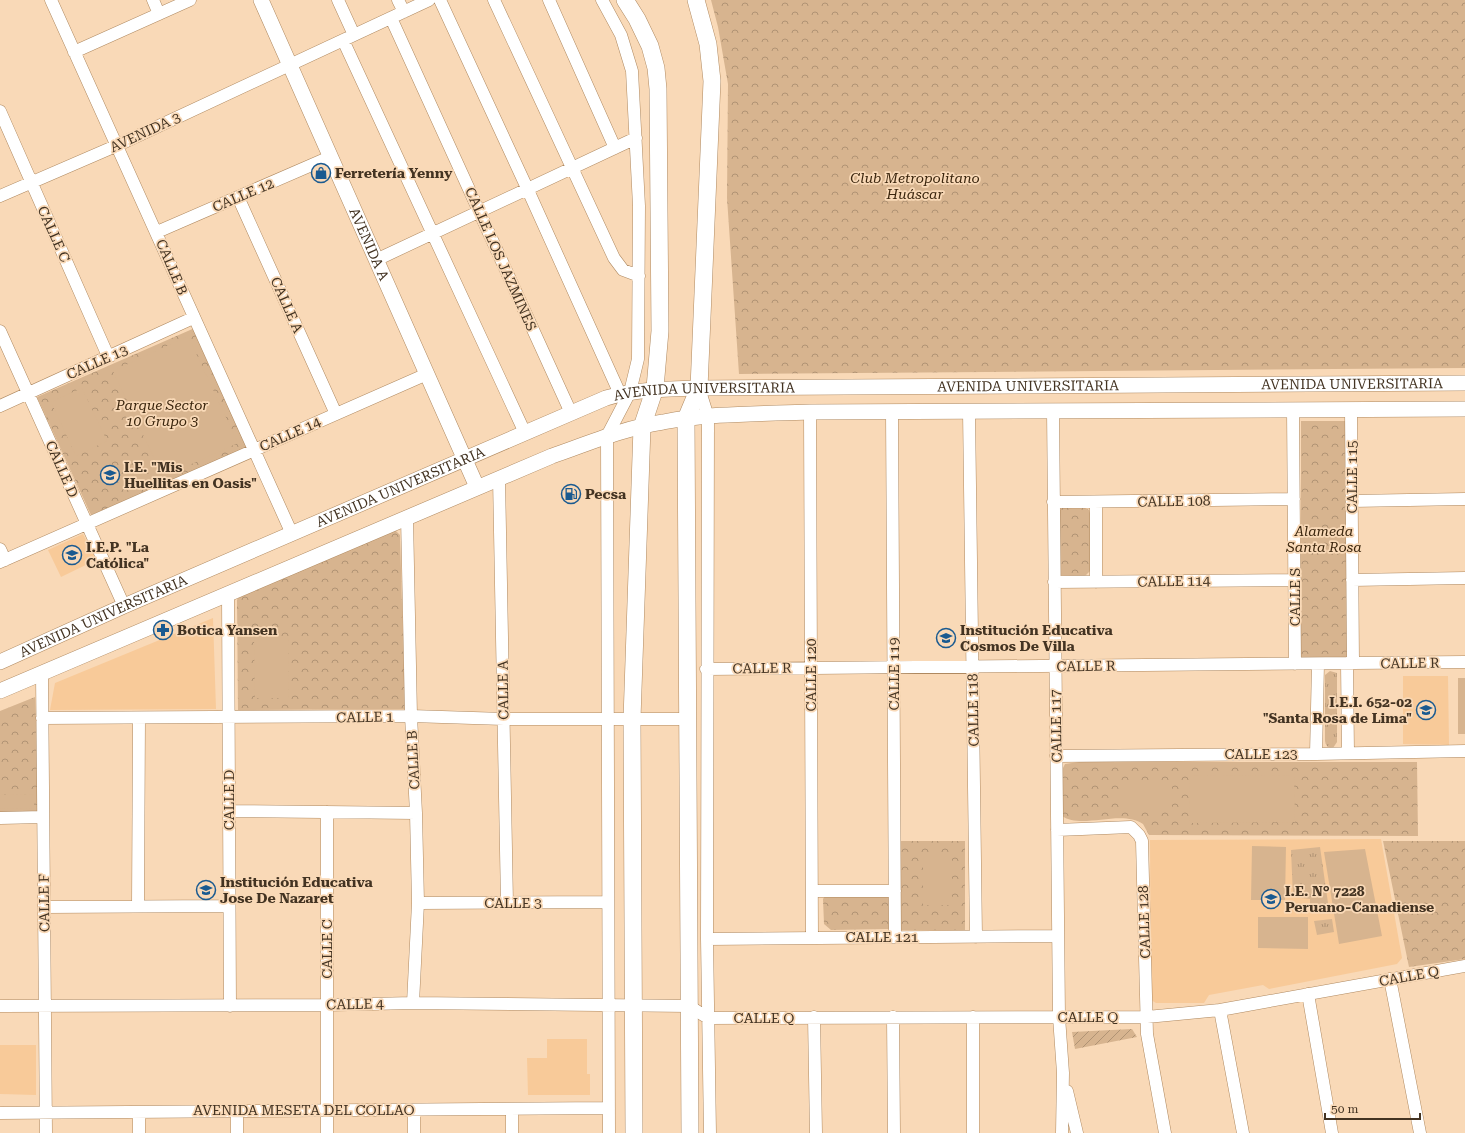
<svg xmlns="http://www.w3.org/2000/svg" width="1465" height="1133" font-family="'Roboto Serif',serif">
  <style>
    .built { fill: #f8ca99 }
    .grass { fill: url(#grass-tufts) }
    .park { fill: url(#park-crowns) }
    .garden { fill: url(#garden-furrows) }
    .pitch { fill: #d7b48f }
    .lines { fill: none; stroke-linecap: round; stroke-linejoin: round }
    .minor-casing { stroke: #af8960; stroke-width: 13 }
    .tertiary-casing { stroke: #af8960; stroke-width: 16 }
    .secondary-casing { stroke: #af8960; stroke-width: 18 }
    .minor { stroke: #fff; stroke-width: 12 }
    .tertiary { stroke: #fff; stroke-width: 15 }
    .secondary { stroke: #fff; stroke-width: 17 }
    .labels { text-anchor: middle; stroke-width: 3.5; stroke-linejoin: round; paint-order: stroke }
    .street-label { font-size: 14px; fill: #433322; stroke: #f9d9b7 }
    .poi-label { font-size: 14px; font-weight: bold; fill: #433322; stroke: #f9d9b7; text-anchor: start }
    .park-label { font-size: 14px; font-style: italic; fill: #3a250d; stroke: #f9d9b7 }
  </style>
  <defs>
    <pattern id="grass-tufts" width="24" height="20" patternUnits="userSpaceOnUse"><rect width="24" height="20" fill="#d7b48f"/><path d="M3 7l-1-3M5 7V3M7 7l1-3M15 17l-1-3M17 17v-4M19 17l1-3" fill="none" stroke="#b09374"/></pattern>
    <pattern id="park-crowns" width="20" height="18" patternUnits="userSpaceOnUse"><rect width="20" height="18" fill="#d7b48f"/><path d="M2 6a3 3 0 1 1 6 0M12 15a3 3 0 1 1 6 0" fill="none" stroke="#b09374"/></pattern>
    <pattern id="garden-furrows" width="10" height="10" patternUnits="userSpaceOnUse"><rect width="10" height="10" fill="#d7b48f"/><path d="M-1 1l2-2M0 10L10 0M9 11l2-2" fill="none" stroke="#b09374"/></pattern>
  </defs>
  <rect width="100%" height="100%" fill="#f9d9b7"/>
  <path class="built" d="M83,534l13,26 -35,17 -13,-27z
    M213,618l3,91 -166,1 5,-27z
    M1403,676h45l1,69 -46,-1z
    M1381,839l21,119 -5,6 -128,25 -6,-4 -54,10 -5,8h-48l-5,-3 -1,-160z
    M547,1039h40v35h3v21h-62l-1,-37h20z
    M0,1045h36v50l-36,-1z"/>
  <path class="grass" d="M1330,671l7,2v69l-4,6c-5,0 -7,-2 -8,-7v-66z
    M1320,847l9,63 -19,2v-13l-17,-2 -2,-47z
    M1332,919l2,13 -17,3 -3,-14z"/>
  <path class="park" d="M711,0h754v368l-726,6 -12,-176 1,-114 -10,-57z
    M197,327l52,120 -158,68 -54,-118z
    M1301,421h45l1,237 -46,-1z
    M1062,508h23l4,2 1,3 1,57 -6,6 -25,-1 -2,-63z
    M395,530l5,5 5,174 -167,1 -1,-110 3,-5z
    M35,697l5,116 -40,1v-103z
    M1079,762h338l1,74 -269,-1 -6,-11c-22,-15 -61,6 -81,-8l-1,-44 4,-8z
    M899,841h66v89h-66z
    M1383,841h82v118l-56,8z
    M825,896l65,1 1,31 -3,1 -57,1 -7,-6 -1,-25z"/>
  <path class="garden" d="M1132,1029l5,8 -62,12 -3,-17z"/>
  <path class="pitch" d="M188,336l50,107 -75,34 -50,-106z
    M82,388l25,53 -31,15 -25,-54z
    M254,639h34l1,59h-34z
    M1458,678h7v56h-7z
    M1294,775l1,47 -105,1 -1,-47z
    M1121,781h51v29h-51z
    M34,794v14l-34,1v-14z
    M1252,846l34,1 -1,53h-34z
    M1365,849l17,87 -43,8 -15,-92z
    M923,857h29v48h-29z
    M1258,917h50v32l-50,-1z"/>
  <g class="lines">
    <g class="minor-casing">
      <path id="minor" d="M51,0l241,534
        M153,0l6,14
        M338,0l16,35
        M398,0l6,12
        M440,0l87,188 93,206
        M494,0l120,258 9,12 16,6
        M549,0l66,148
        M602,0l19,35 11,36 7,135 -1,153 -8,33 -23,44 2,697
        M391,18l180,395
        M343,40l182,393
        M74,52l116,-52
        M0,111l108,245
        M0,196l118,-51 311,-145
        M238,197l98,217
        M157,232l173,-75
        M376,260l260,-122
        M0,331l124,275
        M699,388l9,29 -1,522 3,194
        M0,406l193,-88
        M1293,409l2,255
        M1053,410l6,607 4,56 -1,60
        M1351,410l2,253
        M892,411l3,526
        M969,411l7,526
        M810,412l2,526
        M499,478l8,425
        M1352,501l113,-2
        M1053,502l241,-3
        M1096,502v80
        M407,517l4,199 5,97 2,90 -5,100
        M0,549l5,11
        M0,562l427,-188
        M1352,580l113,-2
        M1054,582l241,-2
        M228,594l2,412
        M1347,663l1,90
        M706,669l759,-7
        M42,673l4,460
        M42,718l369,-2 93,3h183
        M1316,754l2,-90
        M1056,756l260,-2 149,-3
        M229,811l187,2
        M327,812v321
        M0,818l43,-1
        M1057,830l74,-3 8,8 3,6 5,193 18,99
        M812,891h83
        M418,903l190,-1
        M138,906l1,-188
        M44,907l185,-1
        M707,939l351,-3
        M1390,979l30,154
        M1308,994l24,139
        M0,1006l327,-1 86,-2 276,3 19,12 439,-1 73,-7 245,-44
        M1220,1010l23,123
        M814,1017l2,116
        M893,1017l1,116
        M973,1017v116
        M1067,1091l10,42
        M512,1109v24
        M414,1110v23
        M139,1112v21
        M0,1113l609,-5
        M237,1133v-22"/>
    </g>
    <g class="tertiary-casing">
      <g id="tertiary">
        <path id="s1" d="M261,0l216,487"/>
        <path id="s2" d="M0,662l124,-56 482,-208c31,-9 61,-9 93,-10l766,-5"/>
        <path d="M0,691l552,-235c37,-13 73,-28 111,-34 48,-9 99,-8 147,-10l655,-3"/>
      </g>
    </g>
    <g class="secondary-casing">
      <path id="secondary" d="M625,0l12,19 13,27 6,22 2,21 2,242 -5,57 -13,39 -10,292 2,414
        M690,1133l-4,-714 13,-31 13,-307 -4,-37 -12,-44"/>
    </g>
    <use href="#minor" class="minor"/>
    <use href="#tertiary" class="tertiary"/>
    <use href="#secondary" class="secondary"/>
  </g>
  <defs>
    <g id="shop-ring" transform="scale(1)"><circle r="9.5" fill="#f9d9b7" stroke="#1a5a90" stroke-width="1.5"/><path d="M-5-2.5h2.3a2.7 3.5 0 0 1 5.4 0H5L5.5 6h-11ZM-1.5-2.5h3a1.5 2.3 0 0 0-3 0Z" fill="#1a5a90"/></g>
    <g id="school-ring" transform="scale(1)"><circle r="9.5" fill="#f9d9b7" stroke="#1a5a90" stroke-width="1.5"/><path d="M0-5L7-2L0 1L-7-2ZM-4 1L0 2.5L4 1V4Q0 6-4 4Z" fill="#1a5a90"/></g>
    <g id="fuel-ring" transform="scale(1)"><circle r="9.5" fill="#f9d9b7" stroke="#1a5a90" stroke-width="1.5"/><path d="M-5.5-6h7V0h2V4h1.3V-2.5L3-4.5l.8-.8L6-3V5H2.5V1h-1V6h-7ZM-4.2-4.7v3.2H.2V-4.7Z" fill="#1a5a90"/></g>
    <g id="pharmacy-ring" transform="scale(1)"><circle r="9.5" fill="#f9d9b7" stroke="#1a5a90" stroke-width="1.5"/><path d="M-2-6h4v4h4v4h-4v4h-4v-4h-4v-4h4Z" fill="#1a5a90"/></g>
  </defs>
  <g fill-rule="evenodd">
    <use href="#shop-ring" x="321" y="173"/>
    <use href="#school-ring" x="110" y="475"/>
    <use href="#fuel-ring" x="571" y="494"/>
    <use href="#school-ring" x="72" y="555"/>
    <use href="#pharmacy-ring" x="163" y="630"/>
    <use href="#school-ring" x="946" y="638"/>
    <use href="#school-ring" x="1426" y="710"/>
    <use href="#school-ring" x="206" y="890"/>
    <use href="#school-ring" x="1271" y="899"/>
  </g>
  <g class="labels">
    <g class="street-label">
      <text transform="translate(145 132) rotate(-25)" y="5">AVENIDA 3</text>
      <text transform="translate(243 195) rotate(-23)" y="5">CALLE 12</text>
      <text transform="translate(54 234) rotate(66)" y="5">CALLE C</text>
      <text dy="5" stroke="none"><textPath href="#s1" startOffset="267">AVENIDA A</textPath></text>
      <text transform="translate(501 259) rotate(66)" y="5">CALLE LOS JAZMINES</text>
      <text transform="translate(172 267) rotate(67)" y="5">CALLE B</text>
      <text transform="translate(287 305) rotate(66)" y="5">CALLE A</text>
      <text transform="translate(97 362) rotate(-24)" y="5">CALLE 13</text>
      <text dy="5" stroke="none"><textPath href="#s2" startOffset="1408">AVENIDA UNIVERSITARIA</textPath></text>
      <text dy="5" stroke="none"><textPath href="#s2" startOffset="1084">AVENIDA UNIVERSITARIA</textPath></text>
      <text dy="5" stroke="none"><textPath href="#s2" startOffset="760">AVENIDA UNIVERSITARIA</textPath></text>
      <text transform="translate(290 434) rotate(-24)" y="5">CALLE 14</text>
      <text transform="translate(62 469) rotate(66)" y="5">CALLE D</text>
      <text transform="translate(1352 477) rotate(-90)" y="5">CALLE 115</text>
      <text dy="5" stroke="none"><textPath href="#s2" startOffset="437">AVENIDA UNIVERSITARIA</textPath></text>
      <text transform="translate(1174 501) rotate(-1)" y="5">CALLE 108</text>
      <text transform="translate(1174 581) rotate(-1)" y="5">CALLE 114</text>
      <text transform="translate(1295 597) rotate(-90)" y="5">CALLE S</text>
      <text dy="5" stroke="none"><textPath href="#s2" startOffset="113">AVENIDA UNIVERSITARIA</textPath></text>
      <text transform="translate(1410 663) rotate(-1)" y="5">CALLE R</text>
      <text transform="translate(1086 666) rotate(-1)" y="5">CALLE R</text>
      <text transform="translate(762 668) rotate(-1)" y="5">CALLE R</text>
      <text transform="translate(894 674) rotate(-90)" y="5">CALLE 119</text>
      <text transform="translate(811 675) rotate(-90)" y="5">CALLE 120</text>
      <text transform="translate(503 690) rotate(-91)" y="5">CALLE A</text>
      <text transform="translate(973 710) rotate(-91)" y="5">CALLE 118</text>
      <text transform="translate(365 717) rotate(-1)" y="5">CALLE 1</text>
      <text transform="translate(1056 726) rotate(-91)" y="5">CALLE 117</text>
      <text x="1261" y="759">CALLE 123</text>
      <text transform="translate(413 760) rotate(-93)" y="5">CALLE B</text>
      <text transform="translate(229 800) rotate(-90)" y="5">CALLE D</text>
      <text transform="translate(44 903) rotate(-91)" y="5">CALLE F</text>
      <text x="513" y="908">CALLE 3</text>
      <text transform="translate(1144 922) rotate(-92)" y="5">CALLE 128</text>
      <text x="882" y="942">CALLE 121</text>
      <text transform="translate(327 949) rotate(-90)" y="5">CALLE C</text>
      <text transform="translate(1409 976) rotate(-10)" y="5">CALLE Q</text>
      <text transform="translate(355 1004) rotate(-1)" y="5">CALLE 4</text>
      <text x="1088" y="1022">CALLE Q</text>
      <text x="764" y="1023">CALLE Q</text>
      <text x="304" y="1115">AVENIDA MESETA DEL COLLAO</text>
    </g>
    <g class="poi-label">
      <text x="335" y="178">Ferretería Yenny</text>
      <text x="124" y="472">I.E. "Mis<tspan x="124" dy="16">Huellitas en Oasis"</tspan></text>
      <text x="585" y="499">Pecsa</text>
      <text x="86" y="552">I.E.P. "La<tspan x="86" dy="16">Católica"</tspan></text>
      <text x="177" y="635">Botica Yansen</text>
      <text x="960" y="635">Institución Educativa<tspan x="960" dy="16">Cosmos De Villa</tspan></text>
      <text x="1412" y="707" text-anchor="end">I.E.I. 652-02<tspan x="1412" dy="16">"Santa Rosa de Lima"</tspan></text>
      <text x="220" y="887">Institución Educativa<tspan x="220" dy="16">Jose De Nazaret</tspan></text>
      <text x="1285" y="896">I.E. N° 7228<tspan x="1285" dy="16">Peruano-Canadiense</tspan></text>
    </g>
    <g class="park-label">
      <text x="915" y="183">Club Metropolitano<tspan x="915" dy="16">Huáscar</tspan></text>
      <text x="162" y="410">Parque Sector<tspan x="162" dy="16">10 Grupo 3</tspan></text>
      <text x="1324" y="536">Alameda<tspan x="1324" dy="16">Santa Rosa</tspan></text>
    </g>
  </g>
  <path d="M1325 1113v6h95v-6" fill="none" stroke="#433322" stroke-width="2"/>
  <text x="1331" y="1113" font-size="12" fill="#433322" stroke="#f9d9b7" stroke-width="3" paint-order="stroke">50 m</text>
</svg>
